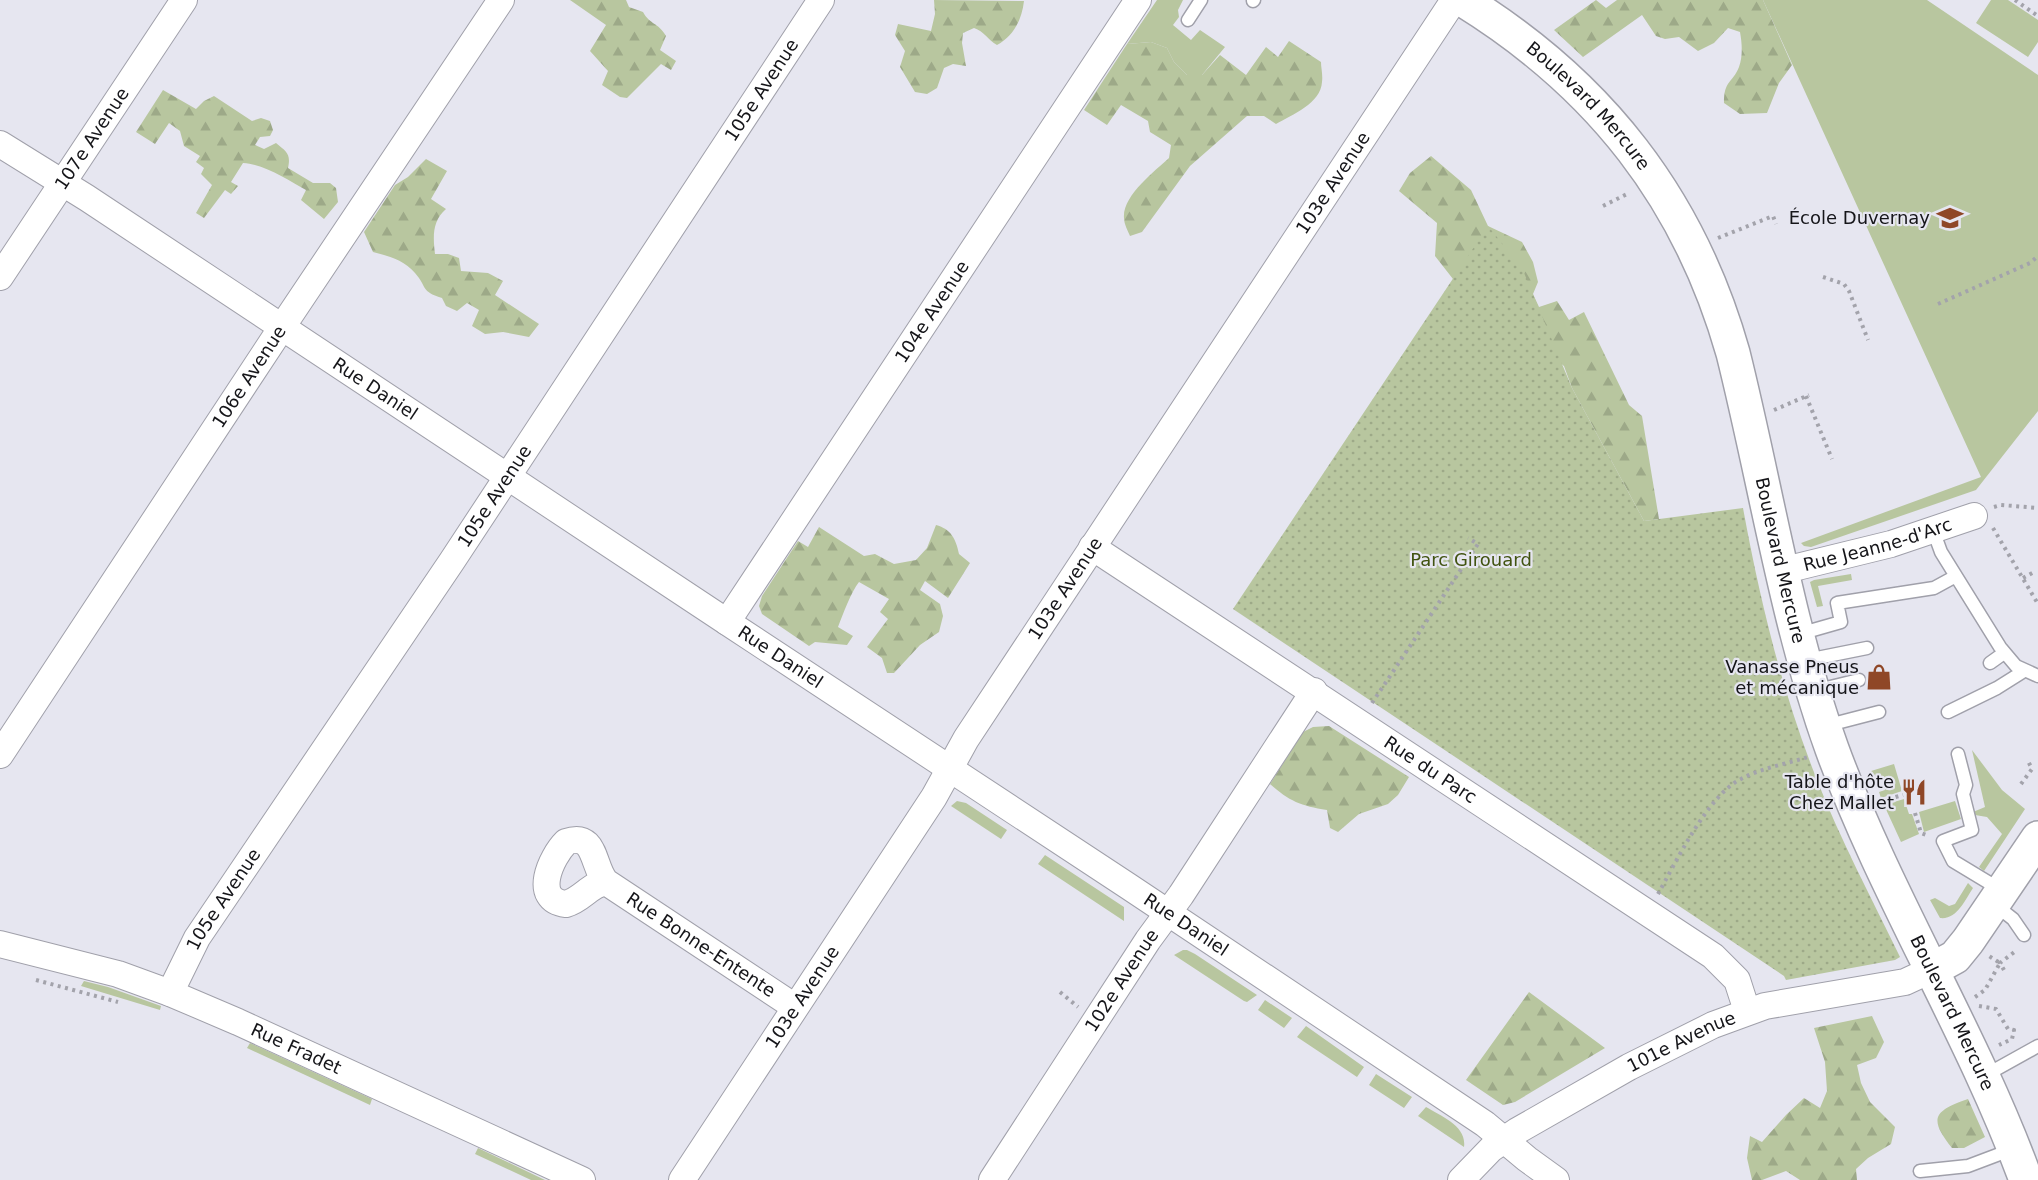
<svg xmlns="http://www.w3.org/2000/svg" width="2038" height="1180" font-family="'DejaVu Sans',sans-serif">
  <style>
    .grass { fill: #b8c69f }
    .forest { fill: url(#forest-firs) }
    .park { fill: url(#park-dots) }
    .lines { fill: none; stroke-linecap: round; stroke-linejoin: round }
    .lane-casing { stroke: #a0a0aa; stroke-width: 15 }
    .street-casing { stroke: #a0a0aa; stroke-width: 28 }
    .secondary-casing { stroke: #a0a0aa; stroke-width: 36 }
    .path { stroke: #a3a3ab; stroke-width: 4; stroke-dasharray: 3 4.5; stroke-linecap: butt }
    .lane { stroke: #fff; stroke-width: 12 }
    .street { stroke: #fff; stroke-width: 26 }
    .secondary { stroke: #fff; stroke-width: 33 }
    .labels { text-anchor: middle; stroke-width: 4.5; stroke-linejoin: round; paint-order: stroke }
    .street-label { font-size: 18px; fill: #151519; stroke: #e6e6f0 }
    .poi-label { font-size: 18px; fill: #151519; stroke: #e6e6f0; text-anchor: end }
    .park-label { font-size: 18px; fill: #415311; stroke: #e6e6f0 }
  </style>
  <defs>
    <pattern id="forest-firs" width="22" height="20" patternUnits="userSpaceOnUse" patternTransform="scale(1.5)"><rect width="22" height="20" fill="#b8c69f"/><path d="M5 1l3.5 6h-7zM16 11l3.5 6h-7z" fill="#9da988"/></pattern>
    <pattern id="park-dots" width="8" height="8" patternUnits="userSpaceOnUse" patternTransform="scale(1.5)"><rect width="8" height="8" fill="#b8c69f"/><path d="M2 2h.1M6 6h.1" fill="none" stroke="#9da988" stroke-width="1.8" stroke-linecap="round"/></pattern>
  </defs>
  <rect width="100%" height="100%" fill="#e6e6f0"/>
  <path class="grass" d="M1157,0h26l-5,10 1,7 -6,8 18,15 9,-10 25,17 -23,28h-15l-13,-13 -7,-14 -16,-6 -24,2z
    M1763,0h164l111,75v336l-62,79 -165,57 -7,-1 -3,-3 180,-66z
    M1991,0h17l30,20v22l-10,15 -52,-34z
    M1851,574l1,6 -34,6 5,20 -6,1 -7,-25 4,-2z
    M1972,750l30,40 23,19 -41,62 -5,-4 23,-33 -15,-17 -12,-2 -2,-3 12,-5z
    M1894,764l8,27 -21,7 -2,-6 6,-2 -3,-14 -8,2 -3,-7z
    M1904,799l5,15h3l7,20 -18,8 -17,-37z
    M957,801l9,2 41,27 -6,9 -50,-33z
    M1955,801l6,18 -37,13 -5,-20z
    M1045,855l79,52v14l-86,-57z
    M1968,883l5,5c-8,12 -16,32 -33,30l-10,-18 5,-2 14,8 6,-2z
    M1183,950h4l8,4 62,41 -10,7 -3,-1 -70,-46z
    M84,981l24,6 53,19 -1,4 -79,-24z
    M1265,1000l27,18 -8,10 -26,-18z
    M1306,1026l58,41 -7,10 -60,-40z
    M250,1043l122,56 -2,6 -123,-57z
    M1376,1074l36,23 -8,11 -35,-23z
    M1426,1107c15,9 41,19 38,40l-46,-31z
    M478,1148l67,32h-14l-56,-26z"/>
  <path class="forest" d="M570,0h56l3,7 14,5c7,13 15,10 23,24l-6,14 16,11 -5,9 -10,-6 -34,34 -7,-1 -18,-12 6,-14 -18,-20 16,-26z
    M934,0l90,1c-2,18 -10,35 -27,44 -9,-5 -13,-14 -23,-17l-11,5 -1,10 4,23 -13,-2 -9,4 -7,20 -10,6 -12,-2 -15,-25 5,-16 -10,-16 3,-11 33,7 4,-17z
    M1596,0l10,8 11,-8h146l29,65 -13,18 -12,30 -27,1 -16,-11c0,-23 8,-19 15,-36 4,-11 3,-24 1,-35l-12,-4 -14,15 -16,8 -19,-14 -14,2 -9,-3 -14,-21 -59,42 -29,-27z
    M1289,41l32,21c0,6 2,13 1,20 -1,21 -30,33 -46,42l-12,-8h-17l-57,50 -48,66 -12,4c-2,-5 -6,-12 -6,-18 -2,-22 31,-47 45,-60l2,-13 -21,-13 -2,-11 -27,-16 -14,20 -23,-15 43,-66 24,-2 16,6 7,14 13,13h15l18,-20 26,20 20,-28 12,10z
    M163,90l33,19 8,-8 10,-5 38,25 9,-3 9,3 3,9 -3,6 -10,1 -5,8 9,4 12,-6c11,9 15,11 12,25l25,15h17l6,5 2,14 -14,17 -23,-19 5,-10c-18,-10 -42,-26 -63,-27l-12,19 7,4 -7,8 -6,-4 -21,28 -8,-5 16,-28 -11,-11 3,-6 -8,-6 4,-6 -16,-10 -4,-15 -11,-8 -14,21 -19,-12z
    M1431,156l40,34 17,36 34,16 11,20 5,20 -5,12 6,13 18,-6 12,19 15,-8 45,93 13,11 17,103 -15,2 -72,-133 -8,-22 -111,-87 -18,-23 2,-33 -38,-32 11,-18z
    M426,159l21,12 -16,28 15,10c-14,12 -13,28 -11,45h13l11,4 2,13 27,2 15,8 -8,14 44,29 -10,13 -26,-5 -18,2 -13,-8 7,-16 -12,-7 -10,8 -11,-5 -4,-8c-22,-7 -14,-10 -27,-25 -11,-13 -26,-17 -42,-21l-9,-20 31,-47 13,-8z
    M936,525c15,4 20,14 23,29l11,9 -22,35 -23,-17 -5,9 20,14 3,12 -4,16 -19,13 -26,28h-7l-5,-15 -15,-11 21,-28 -8,-7 9,-13 -30,-17c-8,10 -16,32 -21,45l15,9 -6,9 -32,-3 -6,4 -47,-32 -3,-8 3,-10 36,-55 10,6 11,-20 45,29 11,-2 19,10 22,-4 11,-12z
    M1329,726l80,51 -11,18 -10,9 -29,10 -21,18 -8,-4 -3,-18c-26,-4 -38,-9 -57,-26l33,-52 10,-5z
    M1529,992l76,56 -90,54 -12,3 -37,-25z
    M1872,1016l12,26 -8,16 -19,7 4,18 9,19 25,25 -4,17 -23,14 -12,11 1,11h-57l-14,-9 -24,9h-10l-5,-22 3,-22 12,6 24,-27 18,-17 16,10 7,-17 -2,-29 -11,-34z
    M1968,1099l17,38 -21,11h-12c-24,-30 -18,-37 16,-49z"/>
  <path class="park" d="M1488,226l34,42 50,120 72,133 99,-13c17,93 39,184 74,272 24,61 55,119 83,177l-5,3 -109,20 -2,-4 -551,-367z"/>
  <g class="lines">
    <g class="lane-casing">
      <path id="lane" d="M1253,1l1,-1
        M1188,20l13,-20
        M1933,530l8,22 59,95 16,19 22,10
        M1799,634l42,-12 -4,-19 97,-15 22,-12
        M1807,660l60,-12
        M1990,663l14,-10
        M1814,691l45,-11
        M1948,712l49,-24 27,-17
        M1825,726l54,-14
        M1958,754l8,31 -3,9 9,36 -29,11 10,20 48,29
        M1994,904l19,15 11,16
        M1984,1076l54,-30
        M1920,1171l48,-5 45,-17"/>
    </g>
    <g class="street-casing">
      <g id="street">
        <path id="s1" d="M0,144l87,54 640,424 401,264 357,238 42,35 29,21"/>
        <path id="s2" d="M0,277l184,-277"/>
        <path id="s3" d="M1092,547l621,409 24,24 10,31"/>
        <path id="s4" d="M1781,571l110,-27 83,-28"/>
        <path id="s5" d="M727,622l411,-622"/>
        <path id="s6" d="M0,755l282,-428 219,-327"/>
        <path id="s7" d="M606,882c-17,3 -23,17 -40,22 -35,-4 -15,-47 0,-62 31,-11 26,25 40,40l189,125"/>
        <path id="s8" d="M0,944l118,30 52,19 68,29 344,158"/>
        <path id="s9" d="M170,993l27,-55 255,-377 369,-561"/>
        <path id="s10" d="M682,1180l252,-383 32,-58 488,-739"/>
        <path id="s11" d="M992,1180l156,-240 33,-45 133,-204"/>
        <path id="s12" d="M1461,1180l30,-31 26,-18 112,-64 84,-42 52,-19 140,-24 28,-13"/>
      </g>
    </g>
    <g class="secondary-casing">
      <g id="secondary">
        <path id="s13" d="M1463,0c136,84 226,198 270,353 33,132 53,268 99,396 54,148 140,283 194,431"/>
        <path d="M1933,969l22,-12 13,-16 70,-103"/>
      </g>
    </g>
    <path class="path" d="M2015,0l23,16
      M1603,206l26,-13
      M1718,238l55,-22 3,8
      M1823,277l21,7 5,7 19,49
      M1938,304l92,-41 8,-7
      M1806,396l26,63
      M1774,410l35,-15
      M1994,507l7,-2 37,3
      M1993,528l45,76
      M2023,578l11,-6
      M1372,703l106,-159 -10,-6
      M2021,784l11,-15 -4,-8
      M1881,801l22,-6
      M1915,813l6,20 8,3
      M1658,894c18,-32 50,-99 83,-115 20,-11 45,-15 67,-22
      M2004,970l-4,-7 17,-13
      M36,980l82,22
      M1060,992l18,15
      M1975,997l10,-7 15,-27 -11,-7
      M1979,1006l17,3 12,20 6,1 -2,9 -13,6"/>
    <use href="#lane" class="lane"/>
    <use href="#street" class="street"/>
    <use href="#secondary" class="secondary"/>
  </g>
  <defs>
    <g id="school-bare" transform="scale(2.07)"><path d="M0-5L7-2L0 1L-7-2ZM-4 1L0 2.5L4 1V4Q0 6-4 4Z" fill="#8f4727" stroke="#e6e6f0" stroke-width="2.5" paint-order="stroke"/></g>
    <g id="shop-bare" transform="scale(2.07)"><path d="M-5-2.5h2.3a2.7 3.5 0 0 1 5.4 0H5L5.5 6h-11ZM-1.5-2.5h3a1.5 2.3 0 0 0-3 0Z" fill="#8f4727" stroke="#e6e6f0" stroke-width="2.5" paint-order="stroke"/></g>
    <g id="restaurant-bare" transform="scale(2.07)"><path d="M-5-6h1v4h1v-4h1v4h1v-4h1v5L-1.5 .5V6h-2V.5L-5-1ZM5-6V6H3V1.5H1.5Q1.5-4 5-6Z" fill="#8f4727" stroke="#e6e6f0" stroke-width="2.5" paint-order="stroke"/></g>
  </defs>
  <g fill-rule="evenodd">
    <use href="#school-bare" x="1950" y="218"/>
    <use href="#shop-bare" x="1879" y="677"/>
    <use href="#restaurant-bare" x="1914" y="792"/>
  </g>
  <g class="labels">
    <g class="street-label">
      <text dy="6" stroke="none"><textPath href="#s9" startOffset="1080">105e Avenue</textPath></text>
      <text dy="6" stroke="none"><textPath href="#s13" startOffset="165">Boulevard Mercure</textPath></text>
      <text dy="6" stroke="none"><textPath href="#s2" startOffset="166">107e Avenue</textPath></text>
      <text dy="6" stroke="none"><textPath href="#s10" startOffset="1191">103e Avenue</textPath></text>
      <text dy="6" stroke="none"><textPath href="#s5" startOffset="372">104e Avenue</textPath></text>
      <text dy="6" stroke="none"><textPath href="#s6" startOffset="453">106e Avenue</textPath></text>
      <text dy="6" stroke="none"><textPath href="#s1" startOffset="448">Rue Daniel</textPath></text>
      <text dy="6" stroke="none"><textPath href="#s9" startOffset="594">105e Avenue</textPath></text>
      <text dy="6" stroke="none"><textPath href="#s4" startOffset="100">Rue Jeanne-d'Arc</textPath></text>
      <text dy="6" stroke="none"><textPath href="#s13" startOffset="668">Boulevard Mercure</textPath></text>
      <text dy="6" stroke="none"><textPath href="#s10" startOffset="705">103e Avenue</textPath></text>
      <text dy="6" stroke="none"><textPath href="#s1" startOffset="934">Rue Daniel</textPath></text>
      <text dy="6" stroke="none"><textPath href="#s3" startOffset="405">Rue du Parc</textPath></text>
      <text dy="6" stroke="none"><textPath href="#s9" startOffset="108">105e Avenue</textPath></text>
      <text dy="6" stroke="none"><textPath href="#s1" startOffset="1420">Rue Daniel</textPath></text>
      <text dy="6" stroke="none"><textPath href="#s7" startOffset="303">Rue Bonne-Entente</textPath></text>
      <text dy="6" stroke="none"><textPath href="#s11" startOffset="238">102e Avenue</textPath></text>
      <text dy="6" stroke="none"><textPath href="#s10" startOffset="219">103e Avenue</textPath></text>
      <text dy="6" stroke="none"><textPath href="#s13" startOffset="1154">Boulevard Mercure</textPath></text>
      <text dy="6" stroke="none"><textPath href="#s12" startOffset="262">101e Avenue</textPath></text>
      <text dy="6" stroke="none"><textPath href="#s8" startOffset="315">Rue Fradet</textPath></text>
    </g>
    <g class="poi-label">
      <text x="1930" y="224">École Duvernay</text>
      <text x="1859" y="673">Vanasse Pneus<tspan x="1859" dy="21">et mécanique</tspan></text>
      <text x="1894" y="788">Table d'hôte<tspan x="1894" dy="21">Chez Mallet</tspan></text>
    </g>
    <g class="park-label">
      <text x="1471" y="566">Parc Girouard</text>
    </g>
  </g>
</svg>
